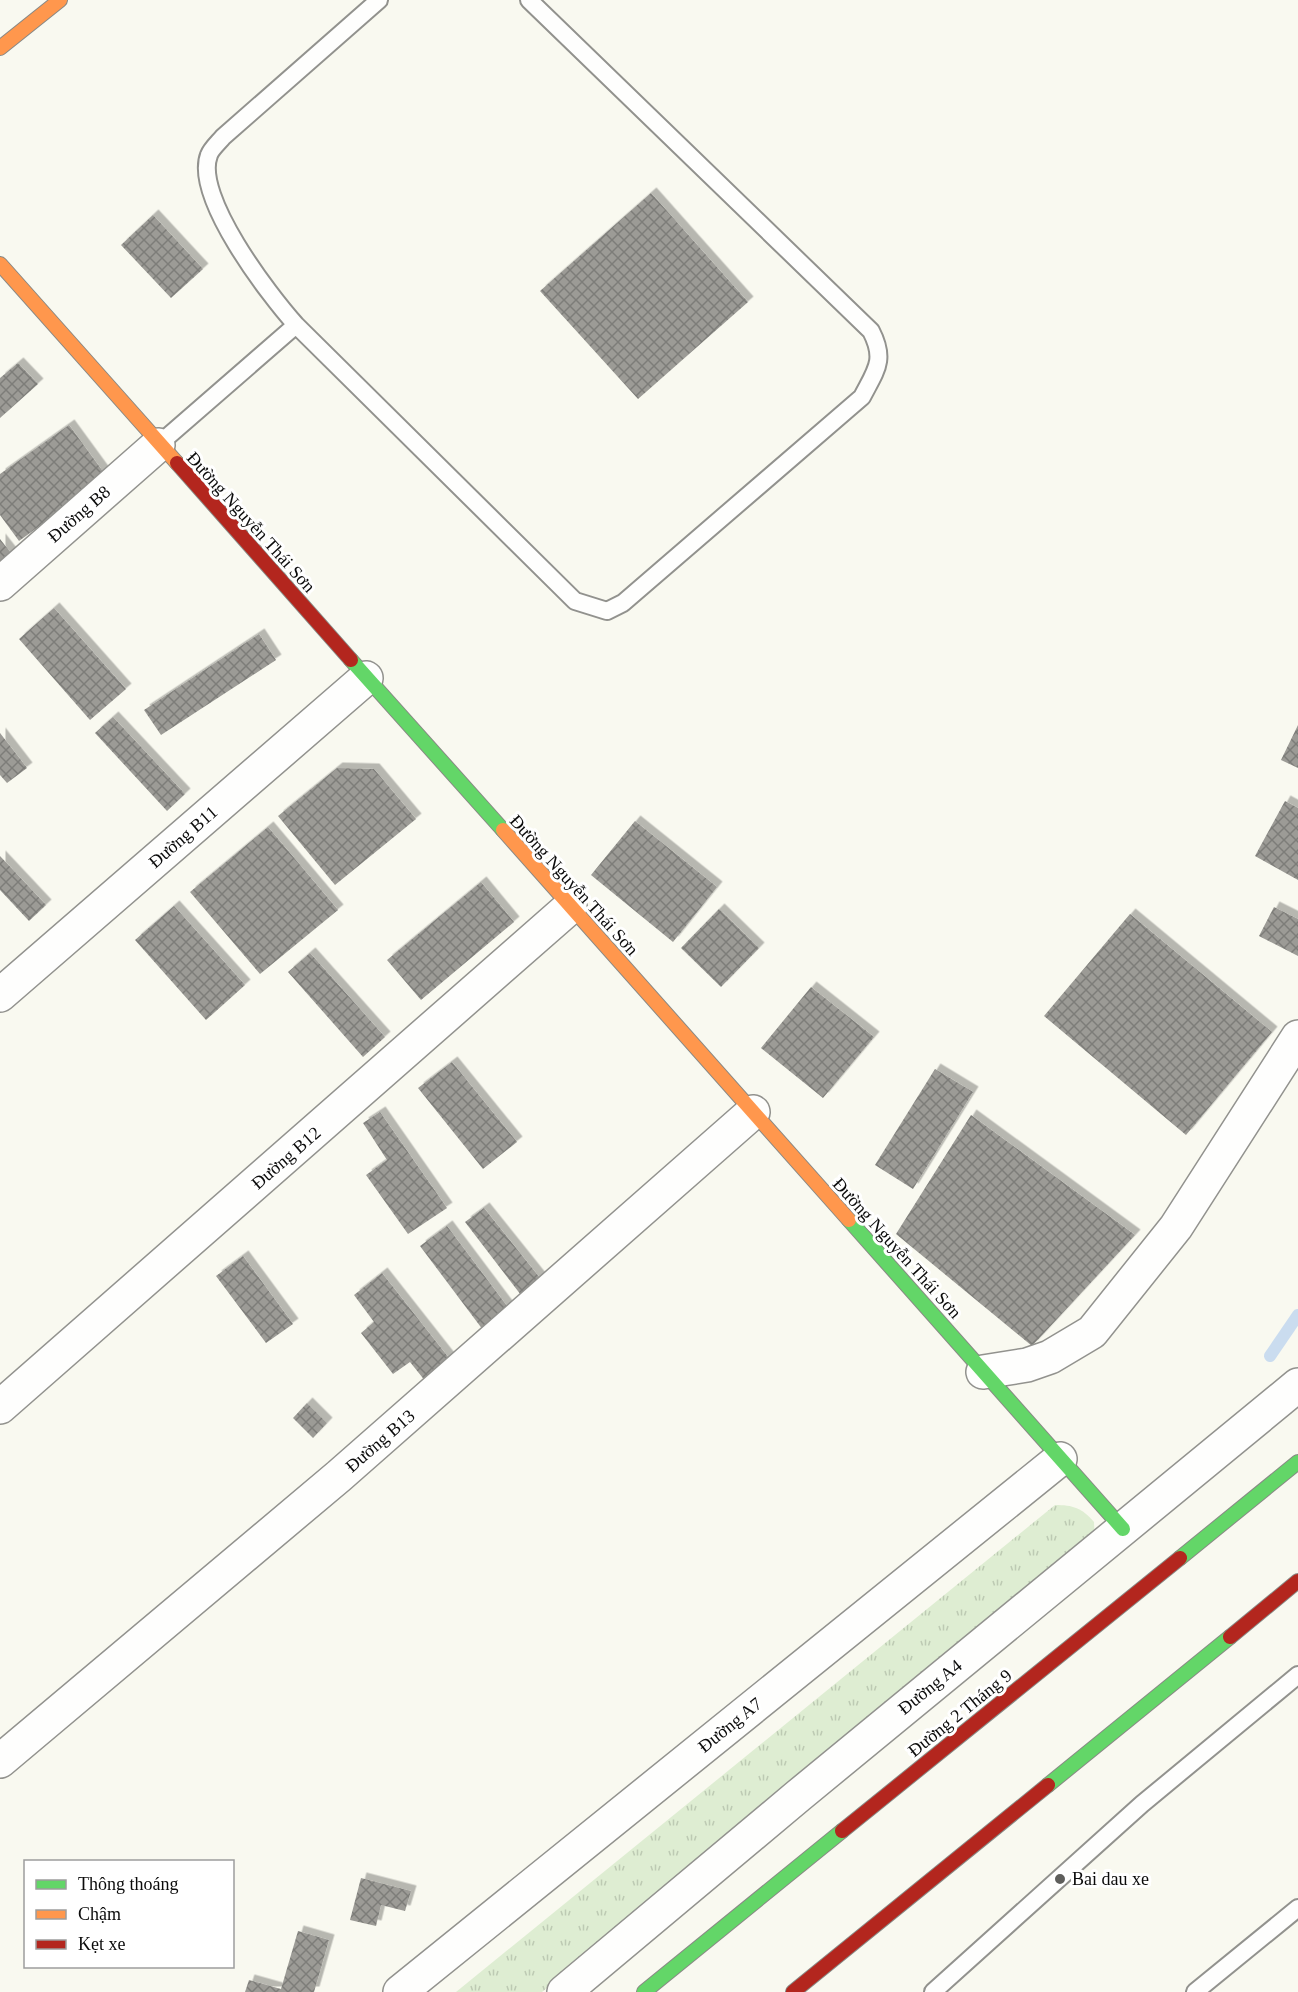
<svg xmlns="http://www.w3.org/2000/svg" width="1298" height="1992" font-family="Georgia,serif">
  <style>
    .grass { fill: url(#grass-tufts) }
    .lines { fill: none; stroke-linecap: round; stroke-linejoin: round }
    .stream { stroke: #cadcef; stroke-width: 12 }
    .building { fill: url(#building-cross-hatch); filter: url(#shadow) }
    .lane-casing { stroke: #92928e; stroke-width: 20 }
    .street-casing { stroke: #92928e; stroke-width: 36 }
    .fast-casing { stroke: #898985; stroke-width: 16 }
    .slow-casing { stroke: #898985; stroke-width: 16 }
    .jam-casing { stroke: #898985; stroke-width: 16 }
    .lane { stroke: #fefefd; stroke-width: 16 }
    .street { stroke: #fefefd; stroke-width: 33 }
    .fast { stroke: #63d668; stroke-width: 14 }
    .slow { stroke: #ff974d; stroke-width: 14 }
    .jam { stroke: #b3261e; stroke-width: 14 }
    .poi-dot { fill: #5e5e5b; stroke: #fff; stroke-width: 2 }
    .labels { text-anchor: middle; stroke-width: 6; stroke-linejoin: round; paint-order: stroke }
    .street-label { font-size: 18px; fill: #0b0b0b; stroke: #fff }
    .poi-label { font-size: 18px; fill: #0b0b0b; stroke: #fff; text-anchor: start }
  </style>
  <defs>
    <pattern id="grass-tufts" width="24" height="20" patternUnits="userSpaceOnUse" patternTransform="scale(1.5)"><rect width="24" height="20" fill="#deedd2"/><path d="M3 7l-1-3M5 7V3M7 7l1-3M15 17l-1-3M17 17v-4M19 17l1-3" fill="none" stroke="#bdcab3"/></pattern>
    <pattern id="building-cross-hatch" width="8" height="8" patternUnits="userSpaceOnUse" patternTransform="scale(1.5)"><rect width="8" height="8" fill="#9c9b96"/><path d="M0 0l8 8M0 8l8-8" fill="none" stroke="#7d7d79"/></pattern>
    <filter id="shadow"><feDropShadow dx="5.5" dy="-5.5" stdDeviation="0" flood-color="#0004"/></filter>
  </defs>
  <rect width="100%" height="100%" fill="#f9f9f0"/>
  <path class="grass" d="M1055,1505c18,0 27,3 39,17l1,22 -553,448h-86z"/>
  <g class="lines">
    <path class="stream" d="M1270,1356l28,-41"/>
  </g>
  <path class="building" d="M651,193l97,109 -110,97 -98,-108z
    M153,215l50,54 -32,29 -50,-53z
    M18,363l20,21 -38,34v-40z
    M69,425l38,52 -88,64 -19,-26v-41z
    M0,539l11,14 -11,9z
    M54,608l72,81 -36,31 -71,-81z
    M259,634l17,26 -115,75 -17,-25z
    M113,717l72,77 -18,17 -72,-78z
    M1298,725v43l-17,-8z
    M0,733l27,35 -20,15 -7,-8z
    M337,768l37,1 42,50 -81,66 -57,-69z
    M1285,801l13,7v72l-43,-24z
    M635,821l82,66 -44,55 -82,-67z
    M268,827l70,83 -78,64 -70,-82z
    M0,856l46,49 -17,16 -29,-31z
    M481,882l33,40 -93,78 -34,-40z
    M174,906l71,79 -39,35 -71,-80z
    M1274,907l24,12v37l-39,-20z
    M719,909l40,39 -38,39 -40,-39z
    M1130,914l142,118 -86,103 -142,-119z
    M310,953l75,84 -22,20 -75,-85z
    M811,987l63,50 -51,61 -62,-50z
    M452,1062l65,80 -34,27 -65,-81z
    M935,1069l38,23 -60,97 -38,-24z
    M380,1112l67,96 -39,26 -42,-59 21,-15 -24,-37z
    M971,1115l164,120 -103,111 -136,-112z
    M484,1208l60,75 -20,16 -59,-77z
    M447,1226l66,88 -27,20 -66,-88z
    M243,1256l50,68 -27,19 -50,-67z
    M382,1273l74,94 -26,20 -20,-25 -17,12 -32,-41 13,-11 -20,-27z
    M307,1403l20,20 -14,15 -20,-20z
    M361,1878l50,13 -6,20 -24,-6 -5,21 -26,-6z
    M298,1931l31,9 -15,52h-69l4,-12 32,9z"/>
  <g class="lines">
    <g class="lane-casing">
      <path id="lane" d="M296,325l279,276 32,10 16,-8 239,-206c14,-27 24,-37 9,-66l-342,-331
        M158,445l138,-120c-27,-30 -103,-129 -87,-170 2,-6 10,-13 14,-18l156,-137
        M933,1992l209,-188 156,-129
        M1195,1992l103,-84"/>
    </g>
    <g class="street-casing">
      <path id="street" d="M0,584l158,-139
        M0,995l366,-317
        M983,1372l44,-7 23,-8 42,-25 84,-105 122,-190
        M0,1407l570,-500
        M0,1761l339,-285 414,-364
        M400,1992l660,-533
        M564,1992l234,-196 500,-411"/>
    </g>
    <g class="fast-casing">
      <path id="fast" d="M351,660l152,170
        M849,1220l274,309
        M1180,1558l118,-96
        M1048,1785l182,-148
        M644,1992l198,-161"/>
    </g>
    <g class="slow-casing">
      <path id="slow" d="M0,48l60,-48
        M0,264l177,199
        M503,830l346,390"/>
    </g>
    <g class="jam-casing">
      <path id="jam" d="M177,463l174,197
        M1230,1637l68,-56
        M842,1831l338,-273
        M793,1992l255,-207"/>
    </g>
    <use href="#lane" class="lane"/>
    <use href="#street" class="street"/>
    <use href="#fast" class="fast"/>
    <use href="#slow" class="slow"/>
    <use href="#jam" class="jam"/>
  </g>
  <circle class="poi-dot" cx="1060" cy="1879" r="6"/>
  <g class="labels">
    <g class="street-label">
      <text transform="translate(79 514) rotate(-41)" y="6">Đường B8</text>
      <text transform="translate(251 522) rotate(48)" y="6">Đường Nguyễn Thái Sơn</text>
      <text transform="translate(183 837) rotate(-41)" y="6">Đường B11</text>
      <text transform="translate(574 885) rotate(48)" y="6">Đường Nguyễn Thái Sơn</text>
      <text transform="translate(286 1158) rotate(-41)" y="6">Đường B12</text>
      <text transform="translate(897 1248) rotate(48)" y="6">Đường Nguyễn Thái Sơn</text>
      <text transform="translate(380 1441) rotate(-41)" y="6">Đường B13</text>
      <text transform="translate(930 1687) rotate(-39)" y="6">Đường A4</text>
      <text transform="translate(960 1713) rotate(-39)" y="6">Đường 2 Tháng 9</text>
      <text transform="translate(730 1725) rotate(-39)" y="6">Đường A7</text>
    </g>
    <g class="poi-label">
      <text x="1072" y="1885">Bai dau xe</text>
    </g>
  </g>
  <rect x="24" y="1860" width="210" height="108" fill="#ffffff" stroke="#9d9d9d" stroke-width="1.5"/>
  <rect x="36" y="1880" width="30" height="9" fill="#63d668" stroke="#9d9d9d" stroke-width="1.5"/>
  <text x="78" y="1890" font-size="18" fill="#0b0b0b">Thông thoáng</text>
  <rect x="36" y="1910" width="30" height="9" fill="#ff974d" stroke="#9d9d9d" stroke-width="1.5"/>
  <text x="78" y="1920" font-size="18" fill="#0b0b0b">Chậm</text>
  <rect x="36" y="1940" width="30" height="9" fill="#b3261e" stroke="#9d9d9d" stroke-width="1.5"/>
  <text x="78" y="1950" font-size="18" fill="#0b0b0b">Kẹt xe</text>
</svg>
